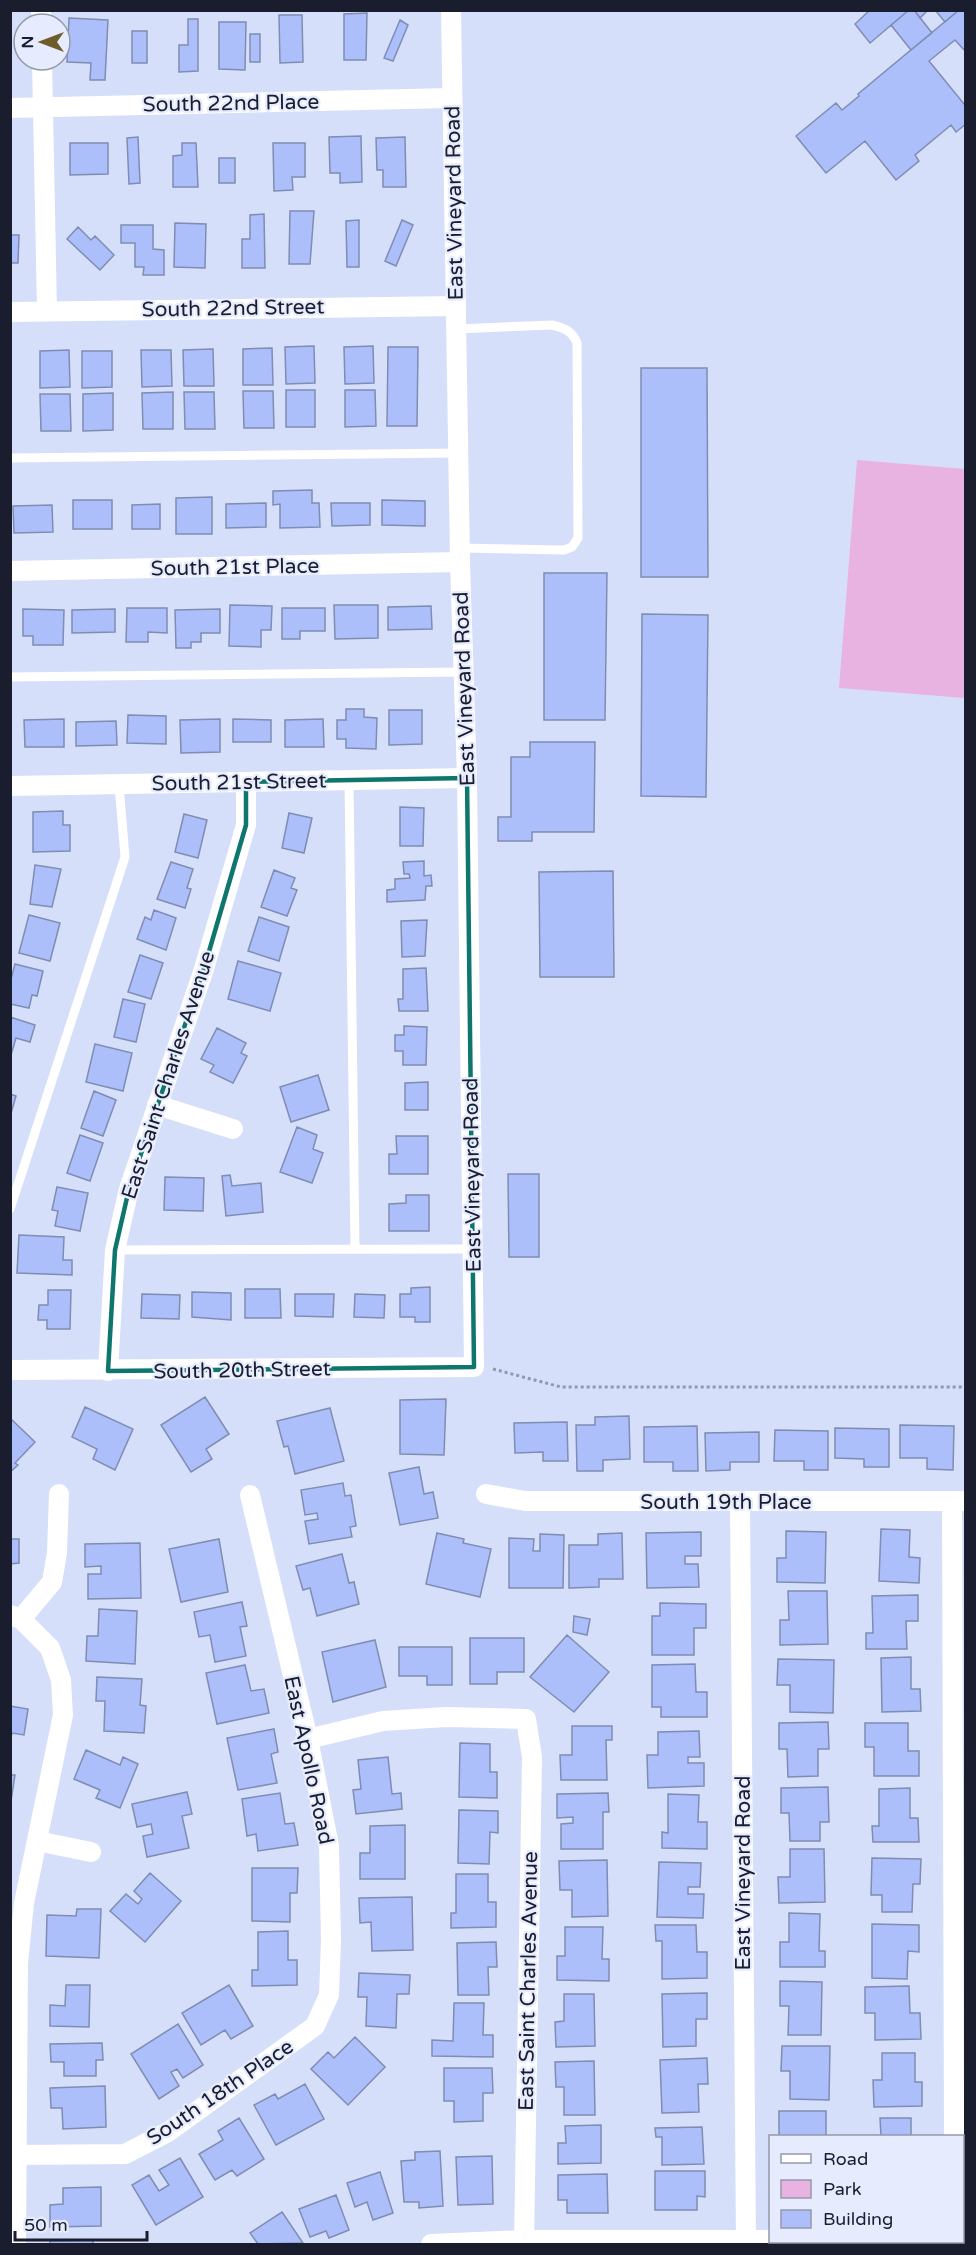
<svg xmlns="http://www.w3.org/2000/svg" width="976" height="2255" font-family="'Varela Round',sans-serif">
  <style>
    .green { fill: #e8b3e1 }
    .building { fill: #acbffa; stroke: #7f8cb3; stroke-width: 1.5 }
    .lines { fill: none; stroke-linecap: round; stroke-linejoin: round }
    .path { stroke: #9198ae; stroke-width: 3; stroke-dasharray: 3 3; stroke-linecap: butt }
    .lane { stroke: #fff; stroke-width: 9 }
    .street { stroke: #fff; stroke-width: 20 }
    .marked { fill: none; stroke: #0f766e; stroke-width: 4.5; stroke-linejoin: round }
    .labels { text-anchor: middle; stroke-width: 4.5; stroke-linejoin: round; paint-order: stroke }
    .street-label { font-size: 21px; fill: #191d2d; stroke: #e6ecfe }
  </style>
  <rect width="100%" height="100%" fill="#d6dff9"/>
  <path class="green" d="M857,460l108,9v229l-126,-10z"/>
  <path class="building" d="M909,10l-39,33 -15,-19 15,-14z
    M909,10h5l18,23 -21,17 -20,-25z
    M914,10h14l-8,8z
    M935,10h24l-14,12z
    M959,10h7v42l-11,-12 -26,21 35,43 2,-2v22l-10,8 -5,-7 -36,30 4,6 -23,19 -31,-39 -39,32 -30,-37 40,-33 6,7 17,-14 -1,-2z
    M367,13l-1,47h-22v-46z
    M279,15h23l1,47 -23,1z
    M69,18l39,2 -3,60h-15l1,-17 -24,-1z
    M188,19h10v52l-19,1v-27h9z
    M400,20l8,5 -15,36 -9,-3z
    M219,22h27l-1,48 -26,-1z
    M132,31h15v32h-15z
    M250,34h10v28h-10z
    M361,136l1,46 -22,1v-10h-10l-1,-36z
    M138,137l2,46 -11,1 -2,-46z
    M405,137l1,50h-23v-17h-6l-1,-32z
    M70,143h38v31l-38,1z
    M182,143h14l2,44h-25v-31l9,-1z
    M273,143h32v34h-13l1,13 -19,1z
    M219,158h16v25h-16z
    M290,211h24l-4,53h-21z
    M264,214l1,54h-23v-29h8v-24z
    M359,220v47h-12l-1,-46z
    M402,220l11,5 -17,41 -11,-5z
    M175,223l31,1 -1,44 -31,-1z
    M121,225h32v24l11,1v25h-21l1,-8h-9v-24h-14z
    M78,227l13,13 4,-4 19,19 -14,15 -33,-31z
    M10,235h9l-1,28h-8z
    M314,346l1,37 -29,1 -1,-37z
    M373,346l1,37 -29,1 -1,-37z
    M388,347h30l-1,79h-30z
    M272,348l1,37h-30v-36z
    M213,349l1,37h-30l-1,-36z
    M69,350l1,37 -30,1v-37z
    M141,350h30l1,36 -30,1z
    M82,351h30v36l-30,1z
    M641,368h66l1,209h-67z
    M286,390h29v37h-29z
    M345,390h30l1,36 -31,1z
    M243,391h30l1,37h-30z
    M173,392v37h-30l-1,-36z
    M184,392h30l1,37h-30z
    M113,393v37l-30,1v-37z
    M40,394h30l1,37h-30z
    M312,490v13h7l1,24 -40,1v-24l-7,1v-14z
    M212,497v37h-36v-36z
    M73,500h39v29h-39z
    M382,500l43,1v25l-43,-1z
    M266,503v24l-40,1v-24z
    M331,503h39v22l-38,1z
    M160,504v25h-28v-24z
    M52,505l1,27 -39,1 -1,-27z
    M544,573h63l-2,147h-61z
    M230,605l42,1 -1,24h-10v17l-32,-1z
    M334,605h44v33l-43,1z
    M431,606l1,23 -44,1v-23z
    M127,608h40v25l-19,-1v10h-22z
    M282,608h43v23h-25v8h-18z
    M23,609l41,1 -1,35h-30v-9h-10z
    M115,609v23l-43,1v-23z
    M220,609v24h-19v9h-10v6h-15l-1,-38z
    M642,614l66,1 -2,182 -65,-1z
    M346,709h18v8l13,1 -1,31 -30,-1v-9h-9v-19h9z
    M389,710h33v34l-33,1z
    M128,715l38,1v28l-39,-1z
    M64,719v28h-39l-1,-27z
    M220,719v33l-39,1 -1,-33z
    M233,719l38,1v22h-38z
    M323,719l1,28h-39v-27z
    M116,721l1,24 -41,1v-24z
    M530,742h65l-1,90h-62v9h-34v-24h13v-60h19z
    M400,807l24,1 -1,38h-23z
    M63,811v14h7v26l-37,1v-40z
    M289,813l23,5 -8,35 -22,-5z
    M184,814l23,6 -9,38 -23,-6z
    M424,861v15l7,-1 1,11h-6l-1,14 -38,2v-12l8,-1v-10l15,-1 -1,-4h-5l-1,-12z
    M171,862l22,7 -6,19 4,1 -6,19 -28,-9z
    M35,865l26,4 -9,38 -22,-3z
    M274,870l21,8 -4,10 6,2 -10,26 -26,-9z
    M613,871l1,106h-74l-1,-105z
    M154,910l22,8 -10,32 -29,-11 8,-22 6,3z
    M29,915l31,8 -10,38 -31,-8z
    M259,917l30,10 -10,34 -31,-10z
    M427,920l-2,36 -23,1 -1,-36z
    M140,955l23,8 -12,36 -23,-7z
    M238,961l43,12 -11,38 -42,-12z
    M15,964l28,7 -6,25 -5,-1 -3,13 -19,-4v-21z
    M426,968l2,43h-29l-1,-12h5v-30z
    M123,999l22,5 -9,38 -22,-5z
    M10,1017l25,8 -5,17 -14,-4 -5,17z
    M404,1026l23,1 -1,38h-23v-14h-8v-16h9z
    M217,1028l29,15 -5,10 6,3 -14,27 -23,-11 4,-7 -13,-6z
    M95,1044l37,9 -9,38 -37,-9z
    M318,1075l11,35 -38,12 -11,-35z
    M428,1082v28h-23v-27z
    M94,1091l22,9 -13,36 -22,-8z
    M10,1094l6,2 -6,21z
    M297,1127l20,8 -4,14 10,4 -11,30 -32,-11z
    M80,1135l23,8 -13,38 -23,-8z
    M396,1136h32v38h-39v-20h8z
    M508,1174h31v83h-30z
    M230,1175l2,11 29,-3 2,29 -37,4 -4,-40z
    M165,1177l39,1 -1,33 -39,-1z
    M57,1187l31,6 -8,38 -25,-5 3,-15 -6,-1z
    M406,1195h23v36h-40v-27l17,-1z
    M19,1235l45,2 -1,23h9v15l-55,-2z
    M430,1287v35h-15v-5h-15v-23h11v-6z
    M245,1289h35l1,29h-36z
    M48,1290h23l-1,39h-23v-9h-9l1,-15h9z
    M192,1292l39,1v27l-39,-3z
    M142,1294l38,1 -1,24 -38,-1z
    M295,1294h39l-1,23 -38,-1z
    M355,1294l30,1 -1,23 -30,-1z
    M205,1397l24,37 -23,15 6,10 -21,13 -30,-47z
    M446,1399l-2,56 -44,-1v-54z
    M85,1407l48,22 -18,41 -22,-11 4,-10 -25,-12z
    M330,1408l14,53 -49,13 -7,-28 -4,1 -7,-26z
    M629,1416l1,43 -27,1v11h-26l-1,-46h19v-8z
    M10,1418l25,24 -20,21 3,2 -8,7z
    M567,1422l1,39h-25v-9l-28,1 -1,-30z
    M900,1425l54,1 -1,44 -26,-1v-11h-27z
    M697,1426l1,45h-25v-9h-29v-35z
    M835,1428l54,1v38h-25v-8l-29,-1z
    M775,1430l53,1v39h-24v-9h-30z
    M759,1432v30h-29v8l-24,1 -1,-38z
    M419,1467l5,27 9,-2 5,26 -38,7 -11,-52z
    M343,1483l2,13 6,-1 5,31 -6,1 2,10 -43,7 -4,-23 13,-2 -1,-6 -12,2 -4,-25z
    M881,1529l29,1 -1,27 11,1 -1,25 -40,-2z
    M786,1531l40,1 -1,51 -48,-1v-24h9z
    M701,1532v24h-16v8h13l1,23 -52,1 -1,-55z
    M437,1533l27,6 -1,4 28,6 -11,48 -54,-13z
    M622,1533l1,46h-24v8l-30,1v-43h29v-11z
    M540,1534l24,1 -1,53h-54v-50l25,1 -1,12h7z
    M10,1539h9v24l-9,1z
    M219,1539l9,53 -47,10 -12,-53z
    M140,1543l1,55 -53,1v-25h13v-8l-16,1v-23z
    M342,1554l7,29 5,-1 5,22 -42,12 -7,-28 -7,2 -7,-24z
    M788,1591h39l1,53 -48,1v-25h9z
    M918,1595v26h-12l1,28h-41v-16h7l-1,-37z
    M242,1602l5,24 -7,1 6,29 -31,6 -5,-27 -11,2 -5,-25z
    M660,1603l46,1v24h-12v27h-42v-39h8z
    M99,1609l38,2 -2,53 -49,-3 1,-25h11z
    M574,1616l16,3 -3,16 -14,-3z
    M567,1635l42,37 -35,40 -44,-35z
    M470,1638h54v34h-27v12h-27z
    M375,1640l11,47 -53,15 -11,-50z
    M399,1647h53v38h-25v-9h-28z
    M911,1657v32h9l1,22 -39,1 -1,-54z
    M778,1659l56,1 -1,53 -43,-1v-27h-13z
    M695,1664l1,28h11v25h-46v-10h-9v-42z
    M245,1665l6,26 13,-2 5,24 -52,11 -11,-51z
    M97,1677l45,2 -2,26 6,1 -2,27 -40,-2 1,-30h-9z
    M10,1706l18,3 -4,26 -12,-2 -2,8z
    M828,1722l1,27h-11v27l-30,1 -1,-28h-8v-26z
    M865,1723h43v28h11v25h-45v-29h-9z
    M572,1726h40v14h-6l1,40h-46l-1,-25h12z
    M274,1729l4,23 -7,2 6,29 -39,7 -11,-52z
    M699,1731l1,26h-12v6h16v23l-56,2 -1,-33h11v-23z
    M460,1743l30,1v28h7v26l-38,-1z
    M86,1750l34,15 3,-8 15,7 -18,44 -24,-10 4,-8 -26,-11z
    M388,1757l4,37 9,-1 1,16 -46,5 -3,-24 8,-1 -3,-29z
    M10,1775h5l-4,26 -1,-1z
    M828,1787l1,35h-9v19h-30l-1,-28h-8v-25z
    M910,1788v30h8l1,24h-46l-1,-16h7v-37z
    M187,1792l5,22 -10,2 7,32 -42,9 -4,-21 10,-2 -2,-10 -14,3 -5,-23z
    M280,1793l5,31 9,-1 4,22 -40,6 -2,-17 -9,2 -5,-37z
    M608,1793l1,19h-6v37h-42v-25l12,-1v-6l-16,1v-24z
    M668,1794l31,1 -1,27h9v27l-45,-1v-16l6,1z
    M459,1810l39,1v22l-8,-1 -1,32 -31,-1z
    M405,1825v54h-45v-26h10v-27z
    M790,1849h34l1,53 -46,1 -1,-26h12z
    M872,1858l49,1 -1,25h-7l-1,28h-30v-17h-11z
    M607,1860l1,56 -36,1v-27h-12l-1,-29z
    M659,1862l42,1 -1,24h-12v7h16l-1,24 -46,-1z
    M252,1868h46l-1,25h-7v29l-38,-1z
    M150,1873l31,28 -36,41 -35,-31 16,-17 12,10 4,-5 -8,-8z
    M456,1874h32v28h8v25l-45,1v-15h5z
    M412,1897l1,53 -41,1 -1,-29 -11,1 -1,-25z
    M77,1909h24l-2,49 -53,-2 1,-41 29,1z
    M789,1913l31,1 -1,37h6v16h-45v-25h9z
    M872,1924l47,1v27l-11,-1 -1,28 -35,-1z
    M655,1925h41l1,27h10v26l-45,1v-38h-6z
    M565,1927h38l-1,32h7v22l-52,-1v-24h8z
    M288,1931v29h9v25l-45,1v-16h6v-38z
    M496,1942l1,25h-9l1,28h-31l-1,-52z
    M359,1973l51,2 -1,19h-12l-1,34 -30,-2 1,-29h-9z
    M780,1981l42,1 -1,53h-33l1,-29h-9z
    M66,1985h24l-1,42 -39,-1v-21l15,1z
    M229,1985l24,41 -22,13 -6,-9 -24,15 -19,-32z
    M909,1986l1,27h10l1,26 -46,1v-27h-10v-26z
    M707,1993v26h-11v27l-33,1 -1,-53z
    M564,1994h30l1,52 -39,1 -1,-25 9,-1z
    M454,2003h30l-1,32h10v22l-61,-1v-16l21,1z
    M178,2024l25,41 -20,13 -6,-9 -6,3 8,14 -20,13 -28,-45z
    M355,2037l30,30 -37,38 -37,-36 17,-17 6,6z
    M102,2043l1,17h-7v16h-32v-14h-13l-1,-18z
    M782,2046h48l-1,54 -39,-1v-28h-9z
    M882,2053h33v29h7v24l-48,1 -1,-27h9z
    M707,2058l1,26h-10l1,28 -37,1 -2,-53z
    M594,2061l1,54h-31v-28h-8l-1,-25z
    M444,2068h48l1,25h-10v28l-29,1v-21h-10z
    M305,2084l19,35 -48,26 -22,-40 21,-11 3,5z
    M105,2086l1,41 -43,2 -1,-21h-11l-1,-20z
    M779,2111h47v25h-47z
    M239,2118l25,41 -27,17 -5,-6 -17,10 -16,-26 24,-14 -5,-9z
    M880,2118h31v18h-30z
    M601,2125v38l-43,1v-21h8l-1,-17z
    M702,2127l2,37 -42,1v-28h-6l-1,-9z
    M440,2151l3,55 -24,2v-6h-15l-3,-41 14,-1v-8z
    M492,2156l1,48 -35,1 -2,-48z
    M180,2158l23,39 -47,28 -24,-40 17,-10 10,16 10,-6 -10,-15z
    M655,2171h50v26l-8,-1v14h-42z
    M380,2172l13,41 -20,7 -6,-18 -12,5 -8,-24z
    M607,2174l1,39h-41v-13h-9v-25z
    M101,2187v39l-51,1v-22l13,-1v-16z
    M336,2195l13,35 -20,8 -3,-7 -16,6 -11,-28z
    M282,2212l21,31 -45,1 -8,-11z
    M93,2240v4h-43v-3z"/>
  <g class="lines">
    <path class="path" d="M493,1369l68,18h405"/>
    <path class="lane" d="M456,329l96,-4c13,3 20,6 25,18l1,195 -6,9 -8,3 -104,-2
      M10,458l448,-5
      M10,677l453,-5
      M349,781l6,468
      M10,1209l115,-352 -6,-72
      M115,1250l358,-1"/>
    <path class="street" d="M41,10v14
      M42,60l5,251
      M10,108l441,-10
      M10,312l446,-6
      M10,571l450,-9
      M10,786l457,-8
      M157,1105l76,24
      M10,1370l464,-3 -7,-589 -7,-216 -9,-552
      M108,1371l7,-121 14,-61 74,-217 43,-147v-43
      M486,1494l39,7h441
      M952,1501l2,635
      M740,1502l6,742
      M10,1615l11,4 29,29 11,32 2,35 -39,188 -6,60 -2,281
      M21,1619l31,-37 5,-29 2,-59
      M308,1739l75,-18 63,-4 80,2 6,38 -8,487
      M37,1841l54,11
      M15,2155l110,-1 43,-22 147,-106 14,-31 2,-55 -2,-94 -21,-107 -58,-244
      M431,2244l93,-4h246
      M955,2244v-2"/>
  </g>
  <path class="marked" d="M467,778l7,589 -366,4 7,-121 14,-61 74,-217 43,-147v-43z"/>
  <g class="labels">
    <g class="street-label">
      <text transform="translate(231 103) rotate(-1)" y="7">South 22nd Place</text>
      <text transform="translate(454 203) rotate(-91)" y="7">East Vineyard Road</text>
      <text transform="translate(233 308) rotate(-1)" y="7">South 22nd Street</text>
      <text transform="translate(235 567) rotate(-1)" y="7">South 21st Place</text>
      <text transform="translate(464 689) rotate(-92)" y="7">East Vineyard Road</text>
      <text transform="translate(239 782) rotate(-1)" y="7">South 21st Street</text>
      <text transform="translate(168 1075) rotate(-72)" y="7">East Saint Charles Avenue</text>
      <text transform="translate(472 1175) rotate(-91)" y="7">East Vineyard Road</text>
      <text transform="translate(242 1370) rotate(-1)" y="7">South 20th Street</text>
      <text x="726" y="1509">South 19th Place</text>
      <text transform="translate(309 1760) rotate(78)" y="7">East Apollo Road</text>
      <text transform="translate(743 1873) rotate(-90)" y="7">East Vineyard Road</text>
      <text transform="translate(528 1981) rotate(-89)" y="7">East Saint Charles Avenue</text>
      <text transform="translate(220 2092) rotate(-34)" y="7">South 18th Place</text>
    </g>
  </g>
  <rect width="976" height="2255" fill="none" stroke="#191d2d" stroke-width="24"/>
  <rect x="769" y="2135" width="195" height="108" fill="#e6ecfe" stroke="#9499aa" stroke-width="1.5"/>
  <rect x="781" y="2154" width="30" height="9" fill="#ffffff" stroke="#9499aa" stroke-width="1.5"/>
  <text x="823" y="2165" font-size="18" fill="#191d2d">Road</text>
  <rect x="781" y="2180" width="30" height="18" fill="#e8b3e1" stroke="#9499aa" stroke-width="1.5"/>
  <text x="823" y="2195" font-size="18" fill="#191d2d">Park</text>
  <rect x="781" y="2210" width="30" height="18" fill="#acbffa" stroke="#9499aa" stroke-width="1.5"/>
  <text x="823" y="2225" font-size="18" fill="#191d2d">Building</text>
  <g transform="translate(42 42) rotate(270)"><circle r="28" fill="#e6ecfe" stroke="#9499aa" stroke-width="1.5"/>
  <path d="M0-4.5L10 22L0 15L-10 22Z" fill="#6e5d2b"/>
  <text y="-9" font-size="16" font-weight="bold" text-anchor="middle" fill="#191d2d">N</text>
  </g>
  <path d="M15 2231v9h132v-9" fill="none" stroke="#191d2d" stroke-width="3"/>
  <text x="24" y="2231" font-size="18" fill="#191d2d" stroke="#e6ecfe" stroke-width="4.5" paint-order="stroke">50 m</text>
</svg>
